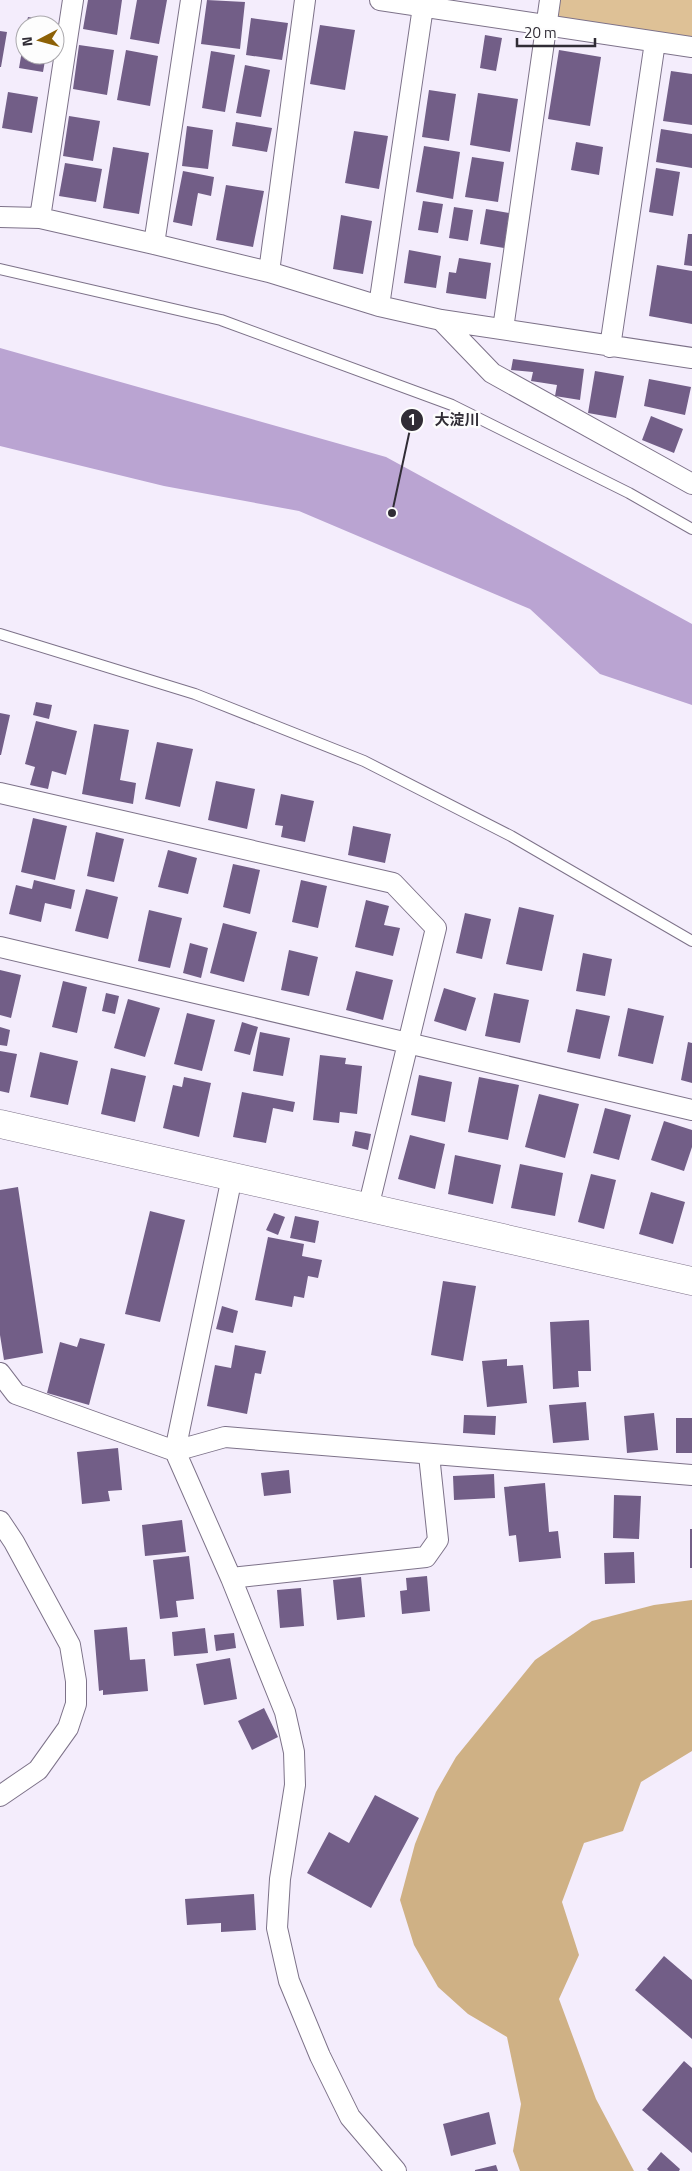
<svg xmlns="http://www.w3.org/2000/svg" width="692" height="2171" font-family="'Titillium Web','Noto Sans JP',sans-serif">
  <style>
    .green { fill: #dec196 }
    .forest { fill: #cfb185 }
    .water { fill: #baa4d2 }
    .building { fill: #725e87 }
    .lines { fill: none; stroke-linecap: round; stroke-linejoin: round }
    .lane-casing { stroke: #7d7289; stroke-width: 12 }
    .street-casing { stroke: #7d7289; stroke-width: 22 }
    .secondary-casing { stroke: #7d7289; stroke-width: 29 }
    .lane { stroke: #fff; stroke-width: 10 }
    .street { stroke: #fff; stroke-width: 20 }
    .secondary { stroke: #fff; stroke-width: 28 }
    .leader { fill: none; stroke: #302c35; stroke-width: 2 }
    .callout-dot { fill: #302c35; stroke: #fdfdfd; stroke-width: 2 }
    .mark-label { font-size: 15px; text-anchor: middle; font-weight: bold; fill: #fff }
    .callout-label { font-size: 15px; text-anchor: middle; font-weight: bold; fill: #302c35; stroke: #fdfdfd; stroke-width: 5; stroke-linejoin: round; paint-order: stroke }
  </style>
  <rect width="100%" height="100%" fill="#f4edfc"/>
  <path class="green" d="M550,0h142v47l-146,-21z"/>
  <path class="forest" d="M692,1600v151l-51,31 -18,49 -39,12 -22,59 17,53 -20,44 37,100 38,72h-114l-7,-20 8,-47 -14,-67 -39,-23 -30,-27 -24,-42 -14,-45 15,-56 21,-52 20,-35 79,-97 57,-39 62,-16z"/>
  <path class="water" d="M0,348l386,109 306,167v81l-92,-31 -70,-65 -231,-98 -135,-25 -164,-40z"/>
  <path class="building" d="M88,0h34l-5,35 -34,-6z
    M137,0h30l-8,44 -29,-5z
    M207,0l38,2 -5,47 -39,-5z
    M28,17l24,4 -1,4h-25z
    M251,18l37,5 -6,37 -36,-5z
    M320,25l35,5 -10,60 -35,-6z
    M0,31l7,1 -6,35h-1z
    M485,35l17,3 -6,33 -16,-3z
    M24,39l1,16h21l-3,17 -24,-4z
    M79,45l35,5 -7,45 -34,-6z
    M126,50l32,6 -8,50 -33,-6z
    M559,50l42,7 -11,69 -42,-7z
    M211,51l24,4 -10,57 -23,-4z
    M245,65l25,5 -9,47 -25,-4z
    M671,71l21,3v51l-29,-4z
    M429,90l27,4 -7,47 -27,-4z
    M8,92l30,5 -6,36 -30,-5z
    M478,93l40,6 -8,53 -40,-7z
    M69,116l31,5 -7,40 -30,-5z
    M236,122l36,6 -5,24 -35,-6z
    M187,126l26,4 -5,39 -26,-3z
    M661,129l31,5v34l-36,-6z
    M354,131l34,5 -9,53 -34,-6z
    M576,142l27,5 -4,28 -28,-5z
    M424,146l36,6 -7,47 -37,-7z
    M113,147l36,6 -10,61 -36,-6z
    M472,157l32,5 -6,40 -33,-5z
    M65,163l37,6 -6,33 -37,-6z
    M656,168l24,4 -7,44 -24,-4z
    M183,171l31,6 -3,19 -13,-3 -6,33 -19,-4z
    M226,185l38,6 -11,56 -37,-7z
    M423,201l20,3 -5,29 -20,-3z
    M454,207l19,3 -5,31 -19,-3z
    M486,209l23,4 -5,35 -24,-4z
    M341,215l31,6 -9,53 -30,-5z
    M688,234h4v32l-8,-1z
    M409,250l32,6 -5,32 -32,-5z
    M459,258l32,5 -5,36 -40,-6 3,-21 7,1z
    M657,265l35,6v53l-43,-8z
    M513,359l71,10 -4,31 -25,-4 2,-11 -26,-4 2,-9 -22,-2z
    M595,371l29,5 -8,42 -28,-5z
    M649,379l42,8 -6,28 -41,-9z
    M651,416l32,13 -9,24 -32,-13z
    M36,702l16,3 -3,14 -16,-4z
    M0,713l10,2 -9,40h-1z
    M36,721l41,10 -11,44 -14,-4 -4,18 -18,-4 5,-18 -10,-3z
    M94,724l35,6 -9,50 16,3 -3,21 -51,-10z
    M157,742l36,7 -13,58 -35,-8z
    M216,781l39,8 -8,40 -39,-9z
    M281,794l33,7 -9,41 -24,-5 2,-11 -8,-1z
    M33,818l34,8 -12,54 -34,-8z
    M353,826l38,8 -6,29 -37,-8z
    M96,832l28,7 -10,43 -27,-6z
    M168,850l29,8 -9,36 -30,-7z
    M233,864l27,6 -10,44 -27,-7z
    M34,880l41,10 -4,19 -26,-6 -4,19 -32,-8 7,-29 16,4z
    M301,880l26,6 -9,42 -26,-6z
    M86,889l32,8 -10,42 -33,-8z
    M366,900l23,6 -5,19 16,3 -7,28 -38,-9z
    M519,907l35,8 -12,56 -36,-7z
    M149,910l33,8 -12,50 -32,-7z
    M465,913l26,6 -9,40 -26,-6z
    M223,923l34,9 -13,50 -34,-9z
    M190,943l18,5 -7,30 -18,-5z
    M289,950l29,7 -9,39 -28,-6z
    M583,953l29,6 -7,37 -29,-5z
    M0,970l21,5 -10,43 -11,-3z
    M356,971l37,9 -10,40 -37,-10z
    M63,981l24,6 -10,46 -25,-6z
    M444,988l32,10 -10,33 -32,-10z
    M106,993l13,3 -4,18 -13,-3z
    M494,993l35,7 -9,43 -35,-7z
    M128,999l32,9 -15,49 -31,-9z
    M628,1008l36,8 -11,48 -35,-8z
    M576,1009l34,7 -10,43 -33,-7z
    M187,1013l28,7 -13,51 -28,-7z
    M242,1022l16,5 -8,28 -16,-4z
    M0,1027l10,3 -3,16 -7,-1z
    M260,1032l30,6 -7,38 -30,-5z
    M688,1042l4,1v40l-11,-3z
    M0,1051l17,3 -8,39 -9,-2z
    M40,1052l38,9 -10,44 -38,-8z
    M320,1055l26,3 -1,6 17,2 -5,48 -17,-2 -1,11 -26,-3z
    M111,1068l35,8 -11,46 -34,-8z
    M419,1075l33,7 -7,40 -34,-7z
    M184,1077l27,6 -12,54 -36,-9 10,-43 9,2z
    M479,1077l40,8 -11,55 -40,-8z
    M242,1092l53,10 -2,10 -20,-4 -7,35 -33,-6z
    M539,1094l40,10 -14,54 -40,-11z
    M605,1108l26,7 -12,45 -26,-7z
    M664,1121l28,9v17l-8,24 -33,-11z
    M355,1131l16,3 -3,16 -16,-4z
    M410,1135l35,9 -10,45 -37,-10z
    M455,1155l46,10 -8,39 -45,-10z
    M520,1164l43,9 -8,43 -44,-8z
    M591,1174l25,6 -12,49 -26,-7z
    M18,1187l25,166 -39,7 -4,-25v-145z
    M651,1192l34,10 -12,42 -34,-10z
    M150,1211l35,9 -25,102 -35,-8z
    M274,1213l11,4 -7,18 -12,-5z
    M295,1216l24,5 -4,22 -25,-5z
    M268,1237l36,7 -2,12 20,4 -4,18 -10,-2 -4,22 -10,-2 -2,11 -37,-7z
    M443,1281l33,5 -13,75 -32,-6z
    M222,1306l16,5 -5,22 -17,-4z
    M589,1320l2,51h-13l1,16 -26,2 -3,-67z
    M80,1338l25,6 -16,61 -42,-12 13,-51 17,5z
    M235,1345l31,6 -5,23 -6,-1 -8,41 -40,-8 8,-41 16,3z
    M507,1359v7l16,-1 4,38 -40,4 -5,-46z
    M586,1402l3,38 -36,3 -4,-38z
    M654,1413l4,37 -31,3 -3,-37z
    M464,1415l32,1 -1,19 -32,-2z
    M676,1418h16v35h-16z
    M118,1448l4,42 -14,1 2,10 -28,3 -5,-52z
    M289,1470l2,23 -27,3 -3,-23z
    M494,1474l1,24 -41,2 -1,-24z
    M545,1483l4,49 9,-1 3,27 -42,4 -3,-27 -7,1 -5,-49z
    M614,1495l27,1 -2,43 -26,-1z
    M182,1520l4,32 -41,4 -3,-31z
    M690,1529h2v39h-2z
    M634,1552l1,31 -30,1 -1,-31z
    M189,1556l5,43 -18,2 2,16 -18,2 -7,-59z
    M427,1576l3,35 -28,3 -2,-23 7,-1 -1,-12z
    M361,1577l4,40 -28,3 -4,-40z
    M301,1588l3,38 -24,2 -3,-38z
    M127,1627l3,33 15,-1 3,32 -45,4v-5l-4,1 -5,-61z
    M205,1628l3,25 -34,3 -2,-24z
    M234,1633l2,15 -20,3 -2,-16z
    M230,1658l7,41 -33,6 -8,-41z
    M264,1708l14,29 -26,13 -14,-29z
    M375,1795l44,23 -48,90 -64,-35 22,-41 20,11z
    M254,1894l2,36 -35,2v-9l-34,2 -2,-26z
    M664,1956l28,24v59l-57,-49z
    M684,2061l8,7v85l-50,-43z
    M489,2112l7,32 -45,12 -8,-32z
    M661,2152l19,17 -1,2h-30l-2,-2z
    M496,2165l2,6h-23v-1z"/>
  <g class="lines">
    <g class="lane-casing">
      <path id="lane" d="M0,269l221,51 231,85 177,88 63,36
        M0,634l195,60 169,67 147,75 181,105"/>
    </g>
    <g class="street-casing">
      <path id="street" d="M380,0l312,47
        M0,217l40,1 114,26 115,28 110,34 62,14 251,38
        M40,218l33,-218
        M154,244l37,-244
        M269,272l36,-272
        M379,306l45,-306
        M441,320l51,53 200,111
        M503,329l47,-329
        M610,347l45,-305
        M0,793l393,90 43,45 -68,280
        M0,947l692,163
        M232,1177l-57,274 56,127 54,134 9,40 1,33 -15,94 -3,49 12,53 31,75 30,61 46,54
        M0,1373l16,21 159,57 50,-14 467,38
        M0,1521l14,21 56,103 6,36v23l-8,24 -30,42 -38,26
        M231,1578l195,-21 12,-17 -9,-85"/>
    </g>
    <g class="secondary-casing">
      <path id="secondary" d="M0,1124l692,157"/>
    </g>
    <use href="#lane" class="lane"/>
    <use href="#street" class="street"/>
    <use href="#secondary" class="secondary"/>
  </g>
  <path class="leader" d="M392 513L412 420"/>
  <g class="callout-dot">
    <circle cx="392" cy="513" r="5"/>
    <circle cx="412" cy="420" r="12"/>
  </g>
  <g class="mark-label">
    <text x="412" y="425">1</text>
  </g>
  <g class="callout-label">
    <text x="457" y="425">大淀川</text>
  </g>
  <g transform="translate(40 40) rotate(264)"><circle r="24" fill="#fdfdfd" stroke="#aba9ad"/>
  <path d="M0-4L9 19L0 12L-9 19Z" fill="#8d6106"/>
  <text y="-8" font-size="14" font-weight="bold" text-anchor="middle" fill="#302c35">N</text>
  </g>
  <path d="M517 38v8h78v-8" fill="none" stroke="#302c35" stroke-width="2.5"/>
  <text x="524" y="38" font-size="15" fill="#302c35" stroke="#fdfdfd" stroke-width="4" paint-order="stroke">20 m</text>
</svg>
